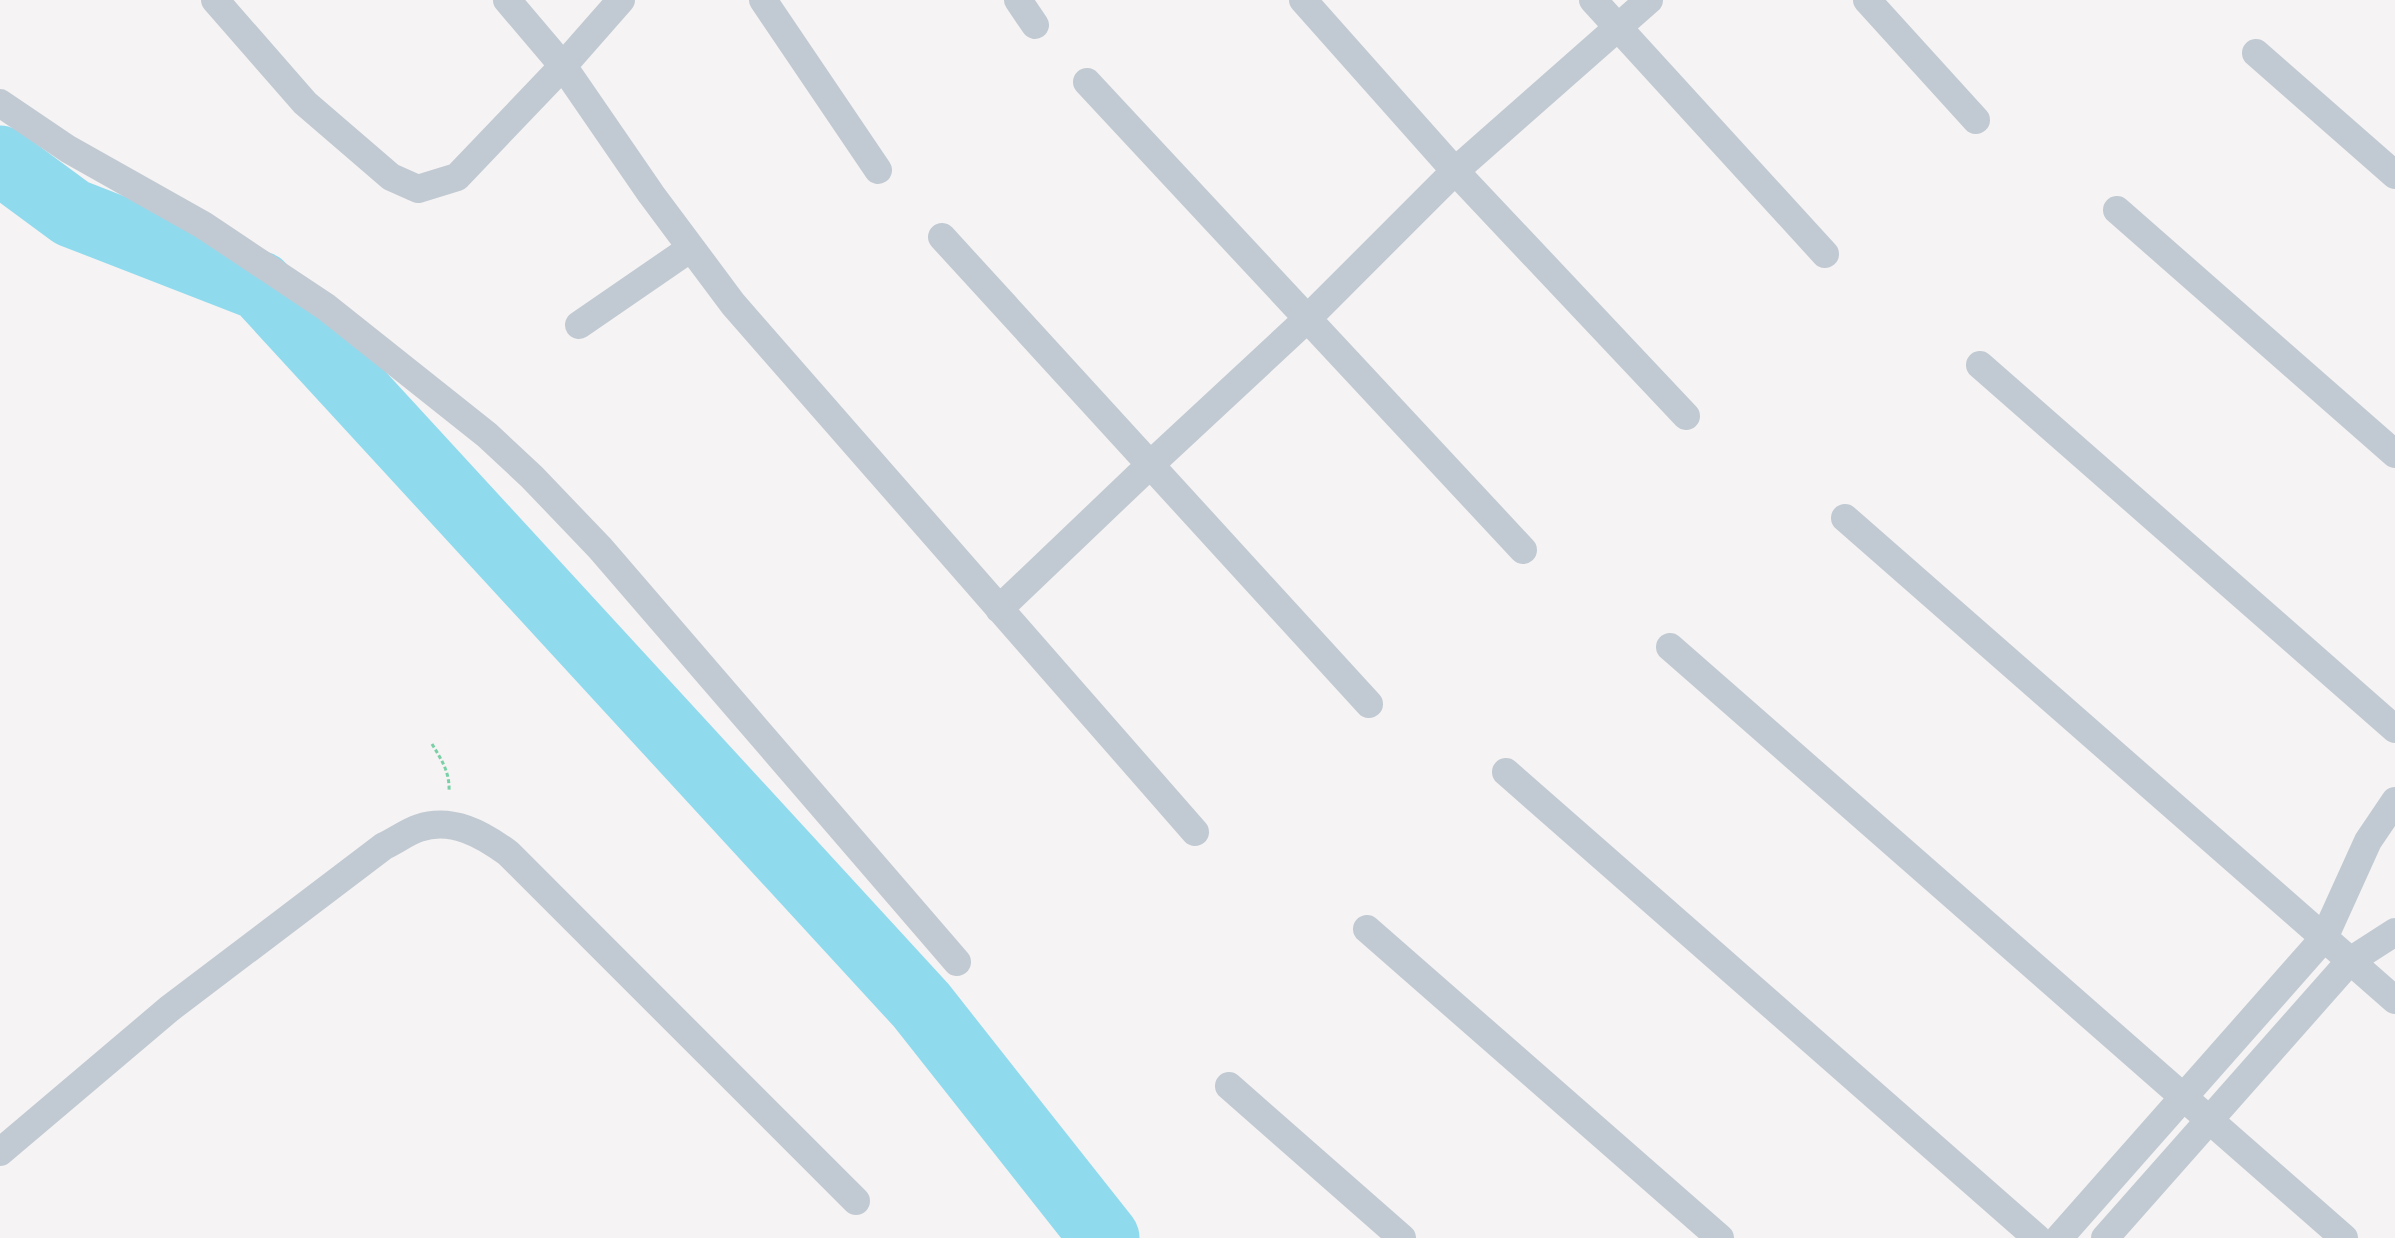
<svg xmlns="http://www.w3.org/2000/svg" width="2395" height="1238" font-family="Quicksand,sans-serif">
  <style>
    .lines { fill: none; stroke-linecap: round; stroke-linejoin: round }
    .river { stroke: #90daee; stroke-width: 69 }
    .path { stroke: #7ad0a6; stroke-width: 3; stroke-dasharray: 4 2.5; stroke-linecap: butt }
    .minor { stroke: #c1cad2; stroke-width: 28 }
  </style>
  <rect width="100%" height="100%" fill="#f5f3f3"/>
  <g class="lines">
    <path class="river" d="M0,160l72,53 188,73 661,719 184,233"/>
    <path class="path" d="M432,744c9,15 18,28 17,47"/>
    <path class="minor" d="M215,0l90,103 86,74 27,12 39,-12 106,-111 58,-66
      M507,0l56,66 88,128 82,110 462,528
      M763,0l115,170
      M1018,0l17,25
      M1303,0l152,171 231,245
      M1593,0l232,254
      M1867,0l109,120
      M2256,53l139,122
      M1087,82l436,468
      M0,103l68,46 135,76 123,82 161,128 45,42 68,71 357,414
      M2117,210l278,244
      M942,237l427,467
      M579,325l112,-77
      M1980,365l415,364
      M1845,518l550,482
      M999,609l152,-145 156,-145 148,-148 194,-171
      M1670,647l674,591
      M1506,772l531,466
      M1367,929l353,309
      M1229,1086l173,152
      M0,1152l169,-143 215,-163c11,-5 23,-14 35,-18 33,-11 63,6 89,25l348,348
      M2059,1238l265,-300 44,-97 27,-40
      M2105,1238l245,-277 45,-29"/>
  </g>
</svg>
